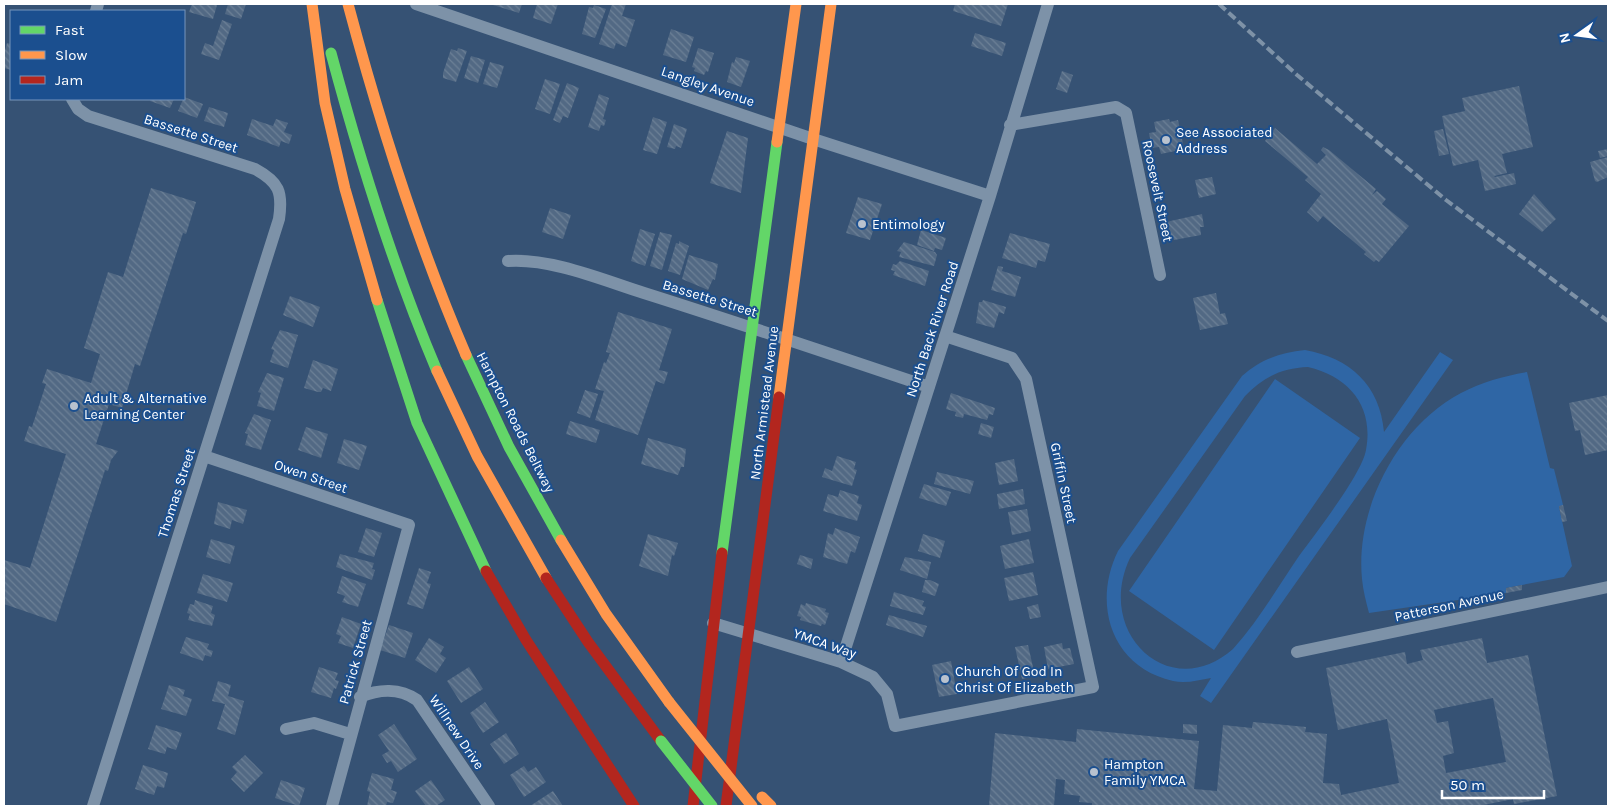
<svg xmlns="http://www.w3.org/2000/svg" width="1612" height="810" font-family="Karla,sans-serif">
  <style>
    .grass { fill: #2f66a5; fill-rule: evenodd }
    .building { fill: url(#building-back-hatch); fill-rule: evenodd }
    .lines { fill: none; stroke-linecap: round; stroke-linejoin: round }
    .street { stroke: #7d92a8; stroke-width: 12 }
    .fast { stroke: #63d668; stroke-width: 11 }
    .slow { stroke: #ff974d; stroke-width: 11 }
    .jam { stroke: #b3261e; stroke-width: 11 }
    .rail { stroke: #7e92a7; stroke-width: 4; stroke-dasharray: 9 4; stroke-linecap: butt }
    .fast-bridge { stroke: #63d668; stroke-width: 11 }
    .slow-bridge { stroke: #ff974d; stroke-width: 11 }
    .poi-dot { fill: #b9c2ce; stroke: #1b4f8f; stroke-width: 2 }
    .labels { text-anchor: middle; stroke-width: 4; stroke-linejoin: round; paint-order: stroke }
    .street-label { font-size: 14px; fill: #fff; stroke: #1b4f8f }
    .poi-label { font-size: 14px; fill: #fff; stroke: #1b4f8f; text-anchor: start }
  </style>
  <defs>
    <pattern id="building-back-hatch" width="6" height="6" patternUnits="userSpaceOnUse" patternTransform="scale(1.25)"><rect width="6" height="6" fill="#526984"/><path d="M-1 5l2 2M0 0l6 6M5-1l2 2" fill="none" stroke="#6c8096"/></pattern>
  </defs>
  <rect width="100%" height="100%" fill="#365274"/>
  <path class="grass" d="M1305,350c45,8 75,35 79,82l56,-80 13,8 -242,343 -11,-7 11,-18c-12,2 -25,6 -38,3 -62,-14 -81,-77 -55,-130l124,-175c19,-17 38,-23 63,-26zM1308,367c42,10 66,40 58,83 -4,24 -51,84 -67,106 -21,31 -41,65 -66,93 -62,55 -139,-15 -103,-91l115,-162c18,-19 37,-28 63,-29z
    M1527,372l23,96 4,1 9,36 -4,2 13,59 -8,11 -58,11v5l-137,20c-3,-11 -6,-23 -7,-34 -7,-71 36,-153 99,-186 21,-11 43,-17 66,-21z
    M1275,379l85,59 -146,212 -85,-59z"/>
  <path class="building" d="M192,4l25,1 -4,14 -24,-7z
    M228,4h18l-5,15 -16,-5z
    M490,4h32l-3,9z
    M537,4h21l-7,20 -18,-6z
    M612,4h14l-4,12 13,4 -9,27 -10,-4 -2,6 -15,-5z
    M955,4h53l-7,22 -48,-15z
    M594,5l12,4 -11,29 -13,-4 7,-27 4,1z
    M222,20l10,4 -13,36 -18,-6 4,-11 8,3z
    M671,29l23,8 -8,25 -23,-7z
    M975,33l31,10 -4,13 -31,-10z
    M7,43l4,1v26l-7,-2v-14z
    M458,48l9,3 -11,31 -13,-4v-5l8,-24 6,2z
    M698,48l16,5 -6,19 -2,-1 -2,4 -10,-4 1,-3 -3,-1z
    M471,56l14,4 -7,23 -14,-5z
    M736,57l14,4 -9,26 -14,-5 5,-20 2,1z
    M490,62l14,4 -7,22 -14,-4z
    M1062,71l11,4 -6,18 -11,-4z
    M545,79l15,5 -10,30 -15,-5z
    M567,83l12,5 -11,30 -5,-2 -3,7 -7,-3z
    M1519,86l14,61 -31,7 5,19 -13,3 1,1 19,-4 2,11 -31,7 -7,-31 -25,6 -11,-50 23,-5 -3,-13z
    M599,94l10,4 -6,21 3,1 -2,6 -3,-1 -2,6 -11,-4z
    M184,97l19,7 -6,14 -19,-7z
    M151,99h23l-4,9 -20,-7z
    M209,107l19,6 -4,14 -20,-6z
    M653,117l14,5 -10,32 -14,-4z
    M252,119l21,7 3,-7 12,4 -4,9 8,3 -3,9 -8,-3 -2,6 -32,-12z
    M1169,119l1,3 8,-2 6,29 -23,5 -2,-7 -7,1 -3,-15 7,-1 -2,-10z
    M674,124l13,5 -6,19 -5,-2 -1,3 -8,-2z
    M1275,128l42,36 9,-9 -5,-5 2,-3 6,3 47,39 -4,6 5,-4 9,8 -4,5 27,22 -30,36 -3,-2 -2,2 -10,-8 2,-2 -43,-36 -5,6 -11,-10 14,-18 -16,-14 3,-3 -43,-36z
    M1443,129l6,25 -10,2 -5,-25z
    M727,131l21,7 -7,55 -31,-10z
    M1608,149v7l-8,2 -2,-7z
    M1608,157v20l-11,5 -2,-1 -5,-19z
    M1212,177l4,17 -17,4 -4,-18z
    M151,188l45,14 -10,32 -3,-1 -43,133 -5,-2 -13,44 -13,-4 -13,40 22,7 -7,9 -3,11 -3,-1 -49,152 -52,-18v-44l26,8 36,-114 -42,-13 5,-15 3,1 14,-43 -4,-1 5,-14 44,14 9,-29 -16,-6 24,-76 15,5z
    M1534,194l22,25 -14,13 -23,-18z
    M858,197l24,7 -12,36 -24,-7z
    M550,208l21,7 -8,24 -21,-7z
    M1202,214l2,13h-4l1,8 -27,5 -1,-2h-5l-2,-16z
    M640,229l15,5 -10,32 -14,-5z
    M921,230l25,8 -4,12 -7,-2 -1,3 -17,-6z
    M660,232l12,3 -10,35 -12,-4z
    M1010,233l40,11 -5,18 -7,-2 -2,8 -34,-10z
    M679,241l10,5 -9,29 -12,-4 8,-28 3,1z
    M904,242l31,10 2,3 -3,11 -35,-9 2,-5 -4,-1z
    M689,255l29,9 -3,16 -2,-1 -5,11 -26,-11z
    M900,261l29,10 -4,15 -32,-11 2,-4 -4,-1 2,-6 3,1z
    M998,266l5,1 -1,4 19,6 -6,20 -24,-7z
    M1216,293l4,21 5,-1 3,11 -28,6 -7,-32z
    M290,296l30,11 -7,20 -30,-12z
    M983,300l23,7 -2,7 -5,-2 -5,16 -18,-5 3,-21h3z
    M618,312l54,17 -13,41 9,2 -4,12 -8,-3 -18,54 -43,-15 9,-29 -9,-2 9,-27 2,1 4,-10 -4,-1z
    M280,330l18,5 -10,33 -18,-6 4,-12 -3,-1z
    M313,360l25,9 -7,22 -8,-3 -2,4h-3l-14,-4z
    M267,373l17,5 -10,33 -17,-5 4,-13 -3,-1z
    M585,390l13,4 -8,24 -13,-5z
    M951,393l44,15 -2,7 -4,-1 -2,6 -23,-6 -1,4 -8,-2 1,-4 -10,-3z
    M1608,395v55l-23,5 -5,-25 -5,1 -6,-28z
    M254,414l17,6 -10,30 -16,-5 3,-11 -3,-1z
    M570,421l30,9 -4,13 -30,-9z
    M981,423l13,4 -3,11 -13,-4z
    M306,427l22,7 -7,24 -23,-8z
    M648,438l38,11 -2,18h-3l-3,8 -37,-11z
    M344,439l23,7 -8,24 -22,-7z
    M837,456l19,6 -2,7 3,1 -5,16 -30,-9 3,-9 7,3z
    M1014,459l4,22 -19,4 -4,-22z
    M937,472l37,9 -4,13 -36,-10z
    M924,484l27,8 -5,14 -27,-8z
    M1023,489l2,15 -26,5 -2,-15z
    M840,490l19,6 -2,7 5,2 -5,16 -34,-10 5,-17 10,3z
    M218,502l29,8 -4,14 -11,-4 -2,9 -16,-5z
    M1563,505l4,16 -5,1 -3,-16z
    M1027,509l4,22 -19,4 -4,-23z
    M366,528l16,5 -8,24 -16,-5z
    M835,528l25,9 -5,16 -4,-2 -4,13 -24,-7 5,-24 5,2z
    M648,534l30,9 -4,13 -2,-1 -4,21 -29,-10z
    M923,534l22,7 -5,17 -22,-7z
    M211,539l24,7 -5,18 -24,-7z
    M1029,539l5,24 -29,6 -5,-23z
    M340,554l34,9 -2,6 3,1 -3,10 -36,-13z
    M800,555l13,4 -2,10 -14,-5z
    M905,557l26,5 -4,17 -27,-9z
    M419,568l12,4 -4,11 4,1 -8,25 -16,-5z
    M1033,572l5,23 -29,6 -5,-23z
    M203,574l30,9 -6,19 -30,-9z
    M342,576l24,8 -8,23 -16,-5 3,-6 -8,-3z
    M925,580h5l9,4 -4,12 -13,-4z
    M1522,585v5l-16,3v-5z
    M894,592l30,9 -2,5 4,1 -3,8 -33,-9z
    M195,600l18,6 -2,7 4,2 -3,11 -24,-6 2,-6 -3,-1 3,-9 4,1z
    M806,603l20,6 -1,3 4,1 -4,12 -3,-1 -1,2 -21,-6 1,-3 -4,-1 4,-12 4,2z
    M1038,604l3,13 -11,2 -3,-12z
    M889,615l38,11 -4,11 -37,-12z
    M342,617l19,7 -8,24 -15,-5 3,-7 -5,-2z
    M389,625l24,8 -8,25 -25,-8z
    M186,637l23,7 -2,5 6,2 -2,6 -6,-2 -2,6 -23,-8z
    M429,638l15,9 -4,7 6,4 -10,15 -21,-13z
    M1482,638l5,25 41,-8 29,141 -43,8 -1,-5 -34,7h-387v-3l-13,-1 1,-6 -16,-2 1,-14 -9,-1 -2,27h-65l6,-73 81,9 1,-13 122,12 -5,48 23,2 6,-66 29,3 1,-6 53,5 -1,5 22,2 -4,49 16,1 2,11 58,-12 -12,-64 -49,11 -12,-62 79,-16 2,12 16,-4 -3,-10zM1493,698l13,64 -60,11 -3,-17 11,-3 -6,-32 -11,2 -3,-13z
    M1062,643l1,6 7,-1 4,16 -26,5 -4,-22z
    M1028,645l7,31 -13,3 -7,-32z
    M951,661l6,33 -18,3 -7,-32z
    M319,667l19,6 -3,7 4,1 -3,8 -2,-1 -3,10 -20,-6z
    M469,667l14,22 -22,14 -14,-22z
    M218,681l13,4 -3,11 16,5 -9,34 -18,-6 8,-25 -13,-3z
    M169,685l16,5 -2,6 9,3 -6,17 -25,-7z
    M485,702l14,20 -16,11 -13,-20z
    M394,724l23,35 -19,13 -7,-11 -4,2 -5,-8 7,-4 -11,-16z
    M1183,724l14,1v9l-14,-1z
    M156,725l26,8 -6,17 -9,-3 -2,7 -17,-5z
    M506,733l13,21 -15,10 -14,-20z
    M245,755l18,18 -19,19 -13,-13 6,-7 -5,-5z
    M143,765l25,8 -4,15 -7,-2 -3,9 -19,-6z
    M524,766l4,6 8,-5 10,15 -22,15 -14,-22z
    M372,773l22,6 -3,11 6,2 -4,11 -6,-1 -1,4h-19l3,-14 -3,-1z
    M281,780l24,8 -6,18 -24,-8z
    M431,780l14,20 -9,6h-10l-11,-15z
    M553,791l10,15h-33z"/>
  <g class="lines">
    <path class="street" d="M416,4l397,135 177,57
      M96,11l2,-7
      M72,99l6,10 10,7 167,53c24,13 28,23 24,50l-186,587
      M1010,125l106,-18 10,6 34,162
      M508,261c43,-3 95,19 136,32 95,30 190,62 285,94
      M204,456l205,69 -77,281
      M713,623l128,39 32,15 14,17 8,32 198,-39 -67,-308 -14,-21 -67,-22
      M1297,652l311,-65
      M841,662l149,-466 58,-192
      M360,697c19,-8 40,-9 57,3l72,106
      M286,729l28,-6 36,11"/>
    <path class="fast" d="M331,53c29,108 62,214 106,318
      M377,300l40,123 69,148
      M466,355l43,92 52,93
      M722,553l55,-411"/>
    <path class="slow" d="M312,4l13,99 20,86 32,111
      M348,4c32,120 69,237 118,351
      M777,142l19,-138
      M437,371l40,85 69,122
      M779,397l52,-393
      M561,540l45,74 63,88
      M762,797l9,9"/>
    <path class="jam" d="M486,571l40,69 108,166
      M546,578l42,64 73,99
      M693,806l29,-253
      M726,806l53,-409"/>
    <path class="rail" d="M1219,4l78,71 149,125 162,121"/>
    <path class="fast-bridge" d="M661,741l51,65"/>
    <path class="slow-bridge" d="M669,702l83,104"/>
  </g>
  <g class="poi-dot">
    <circle cx="1166" cy="140" r="5"/>
    <circle cx="862" cy="224" r="5"/>
    <circle cx="74" cy="406" r="5"/>
    <circle cx="945" cy="679" r="5"/>
    <circle cx="1094" cy="772" r="5"/>
  </g>
  <g class="labels">
    <g class="street-label">
      <text transform="translate(708 86) rotate(19)" y="5">Langley Avenue</text>
      <text transform="translate(191 133) rotate(18)" y="5">Bassette Street</text>
      <text transform="translate(1158 191) rotate(78)" y="5">Roosevelt Street</text>
      <text transform="translate(710 298) rotate(17)" y="5">Bassette Street</text>
      <text transform="translate(932 329) rotate(-72)" y="5">North Back River Road</text>
      <text transform="translate(764 403) rotate(-83)" y="5">North Armistead Avenue</text>
      <text transform="translate(516 422) rotate(63)" y="5">Hampton Roads Beltway</text>
      <text transform="translate(311 476) rotate(19)" y="5">Owen Street</text>
      <text transform="translate(1064 483) rotate(78)" y="5">Griffin Street</text>
      <text transform="translate(176 493) rotate(-72)" y="5">Thomas Street</text>
      <text transform="translate(1449 605) rotate(-12)" y="5">Patterson Avenue</text>
      <text transform="translate(825 643) rotate(19)" y="5">YMCA Way</text>
      <text transform="translate(355 662) rotate(-74)" y="5">Patrick Street</text>
      <text transform="translate(457 732) rotate(56)" y="5">Willnew Drive</text>
    </g>
    <g class="poi-label">
      <text x="1176" y="137">See Associated<tspan x="1176" dy="16">Address</tspan></text>
      <text x="872" y="229">Entimology</text>
      <text x="84" y="403">Adult &amp; Alternative<tspan x="84" dy="16">Learning Center</tspan></text>
      <text x="955" y="676">Church Of God In<tspan x="955" dy="16">Christ Of Elizabeth</tspan></text>
      <text x="1104" y="769">Hampton<tspan x="1104" dy="16">Family YMCA</tspan></text>
    </g>
  </g>
  <rect width="1612" height="810" fill="none" stroke="#ffffff" stroke-width="10"/>
  <rect x="10" y="10" width="175" height="90" fill="#1b4f8f" stroke="#7695bc"/>
  <rect x="20" y="26" width="25" height="8" fill="#63d668" stroke="#7695bc"/>
  <text x="55" y="35" font-size="15" fill="#ffffff">Fast</text>
  <rect x="20" y="51" width="25" height="8" fill="#ff974d" stroke="#7695bc"/>
  <text x="55" y="60" font-size="15" fill="#ffffff">Slow</text>
  <rect x="20" y="76" width="25" height="8" fill="#b3261e" stroke="#7695bc"/>
  <text x="55" y="85" font-size="15" fill="#ffffff">Jam</text>
  <g transform="translate(1577 35) rotate(256)" stroke="#1b4f8f" stroke-width="4" paint-order="stroke">
  <path d="M0-4L9 19L0 12L-9 19Z" fill="#ffffff"/>
  <text y="-8" font-size="14" font-weight="bold" text-anchor="middle" fill="#ffffff">N</text>
  </g>
  <path d="M1442 790v8h102v-8" fill="none" stroke="#ffffff" stroke-width="2.5"/>
  <text x="1450" y="790" font-size="15" fill="#ffffff" stroke="#1b4f8f" stroke-width="4" paint-order="stroke">50 m</text>
</svg>
